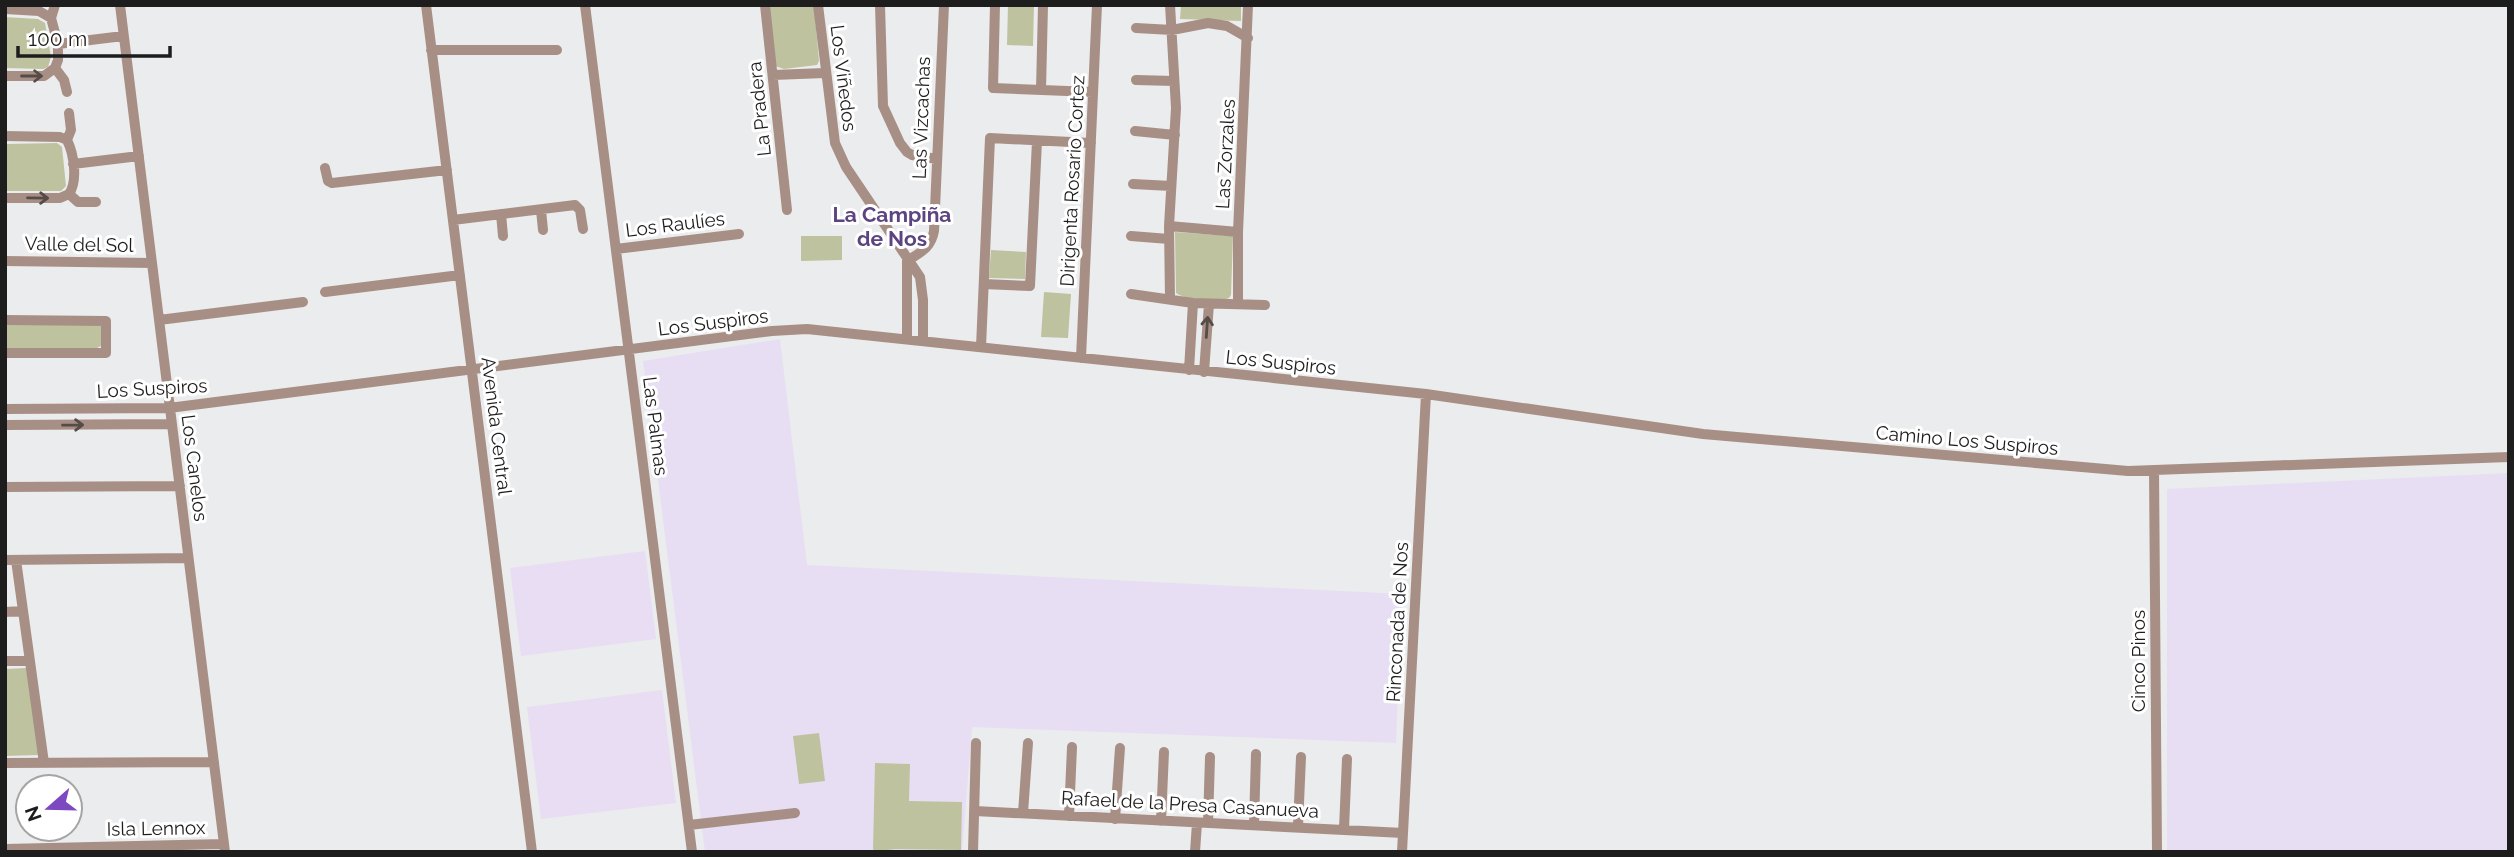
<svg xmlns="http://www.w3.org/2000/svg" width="2514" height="857" font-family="Raleway,sans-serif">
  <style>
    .industrial { fill: #e7def3 }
    .education { fill: #e8ddf2 }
    .green { fill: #bfc29f }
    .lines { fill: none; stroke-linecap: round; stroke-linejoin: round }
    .minor { stroke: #a88f85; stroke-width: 10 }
    .oneway { stroke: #554b47 }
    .labels { text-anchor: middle; stroke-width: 6; stroke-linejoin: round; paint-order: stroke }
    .street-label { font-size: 19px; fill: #1d1d1e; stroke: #fff }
    .neighbourhood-label { font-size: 21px; font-weight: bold; fill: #5c4481; stroke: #fff }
  </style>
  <rect width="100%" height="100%" fill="#ebecee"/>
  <path class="industrial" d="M780,339l27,226 595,29 -6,149 -424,-16 -10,125h-257l-62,-491z
    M2509,473v379h-342v-363z"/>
  <path class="education" d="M645,551l11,88 -135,17 -11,-88z
    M662,690l14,113 -135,16 -14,-112z"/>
  <path class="green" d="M769,5h45l5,56 -2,4 -33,4 -9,-3z
    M1008,5h26l-1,41 -26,-1z
    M1181,5h60v16l-61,-2z
    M5,17l33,2 7,4 6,34 -3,10 -5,2 -38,-1z
    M57,143l5,4 4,39 -5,5h-56v-47z
    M1175,232l58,4 -2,59 -2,3c-12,5 -42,3 -53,-5z
    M801,236h41v24l-41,1z
    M991,250l35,2 -1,27 -36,-1z
    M1044,292l27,2 -3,44 -27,-1z
    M5,324h95l3,7v14l-8,4h-90z
    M27,668l12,87 -34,1v-87z
    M819,733l6,48 -26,3 -6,-48z
    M875,763l35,1 -1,37 53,1 -1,48 -73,-1 22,3h-34l-3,-3z"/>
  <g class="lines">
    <path class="minor" d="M55,5l-4,13 7,26v16l-3,8
      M120,5l105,847
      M426,5l106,847
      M585,5l107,847
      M765,5l22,205
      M818,5l17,138 11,24 74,110 3,23v40
      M880,5l3,101 17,37 7,9 5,3 25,4
      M995,5l-2,83 100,4
      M1170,5l6,103 -7,118 1,73
      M5,9l34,2 12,7
      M1136,28l36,2 36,-7 19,3 21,12
      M58,44l65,-8
      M431,50h126
      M55,68l9,12 3,12
      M773,75l52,-2
      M5,76h39l11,-8
      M1136,80l38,1
      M1041,90l2,-85
      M69,113l2,17 -4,10c7,14 11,41 2,54
      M1135,131l40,4
      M5,136l55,1 7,3
      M73,164l66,-8
      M325,168l3,13 4,2 115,-13
      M1133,184l38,2
      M69,194l9,8h18
      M5,198h55l9,-4
      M541,210l2,20
      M501,214l2,22
      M453,220l122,-15 5,5 3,19
      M1169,226l69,6
      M1131,236l38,3
      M616,249l123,-15
      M5,261l147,2
      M907,261c14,-9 24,-13 27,-30l10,-226
      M907,261v77
      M984,284l46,2 7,-145
      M325,292l135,-17
      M1131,294l62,9 72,2
      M1238,304v-72l10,-227
      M5,320l101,1v32h-101
      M159,320l144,-18
      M981,347l9,-209 101,5
      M1081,358l16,-353
      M1189,370l4,-67
      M1204,372l5,-68
      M5,409l164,-1 603,-77 35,-2 619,65 277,40 425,37 381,-14
      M5,425l167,-1
      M2154,470l3,382
      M5,487l175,-1
      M5,560l183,-2
      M16,560l28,203
      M5,612l18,-1
      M5,661h25
      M5,763l209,-1
      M975,811l428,22
      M1023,813l5,-70
      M1069,816l3,-69
      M1115,819l5,-71
      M1161,821l3,-69
      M1208,823l2,-66
      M1254,824l2,-70
      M689,825l106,-12
      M1298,826l3,-69
      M1344,829l3,-70
      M5,849l219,-5
      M973,852l3,-109
      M1195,852l2,-29
      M1402,852l24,-458"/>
  </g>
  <defs><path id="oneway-shaft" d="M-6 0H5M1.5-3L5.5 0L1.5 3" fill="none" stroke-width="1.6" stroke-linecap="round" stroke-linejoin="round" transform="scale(1.75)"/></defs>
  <g class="oneway">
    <use href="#oneway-shaft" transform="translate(32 76)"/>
    <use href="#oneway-shaft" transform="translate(38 198) rotate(1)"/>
    <use href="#oneway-shaft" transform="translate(1207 327) rotate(-86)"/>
    <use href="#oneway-shaft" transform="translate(73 425) rotate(-1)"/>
  </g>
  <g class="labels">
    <g class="street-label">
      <text transform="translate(844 78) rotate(83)" y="7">Los Viñedos</text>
      <text transform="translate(759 109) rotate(-96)" y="7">La Pradera</text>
      <text transform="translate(921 118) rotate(-88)" y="7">Las Vizcachas</text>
      <text transform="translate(1225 154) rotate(-87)" y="7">Las Zorzales</text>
      <text transform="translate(1072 181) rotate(-87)" y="7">Dirigenta Rosario Cortez</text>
      <text transform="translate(675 224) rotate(-7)" y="7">Los Raulíes</text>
      <text transform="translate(79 244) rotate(1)" y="7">Valle del Sol</text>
      <text transform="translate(713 322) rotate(-7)" y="7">Los Suspiros</text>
      <text transform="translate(1281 362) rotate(6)" y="7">Los Suspiros</text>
      <text transform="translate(152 388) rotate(-3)" y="7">Los Suspiros</text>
      <text transform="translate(497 426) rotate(83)" y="7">Avenida Central</text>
      <text transform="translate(656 426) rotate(83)" y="7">Las Palmas</text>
      <text transform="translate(1967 440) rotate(5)" y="7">Camino Los Suspiros</text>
      <text transform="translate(195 468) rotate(83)" y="7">Los Canelos</text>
      <text transform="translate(1397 622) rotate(-87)" y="7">Rinconada de Nos</text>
      <text transform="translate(2138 661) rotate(-90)" y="7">Cinco Pinos</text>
      <text transform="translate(1190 804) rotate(3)" y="7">Rafael de la Presa Casanueva</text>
      <text transform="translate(156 828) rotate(-1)" y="7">Isla Lennox</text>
    </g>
    <g class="neighbourhood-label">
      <text x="892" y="222">La Campiña<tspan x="892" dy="24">de Nos</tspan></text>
    </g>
  </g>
  <rect width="2514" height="857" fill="none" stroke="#1d1d1e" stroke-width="14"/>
  <g transform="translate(49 808) rotate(250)"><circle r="33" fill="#ffffff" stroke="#a5a5a5" stroke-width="2"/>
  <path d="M0-5L12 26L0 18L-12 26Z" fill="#7d49c1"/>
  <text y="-10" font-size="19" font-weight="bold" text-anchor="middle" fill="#1d1d1e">N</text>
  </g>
  <path d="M18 46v10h152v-10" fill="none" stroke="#1d1d1e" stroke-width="3.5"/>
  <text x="28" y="46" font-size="21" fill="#1d1d1e" stroke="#ffffff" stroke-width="5" paint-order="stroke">100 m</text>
</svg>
